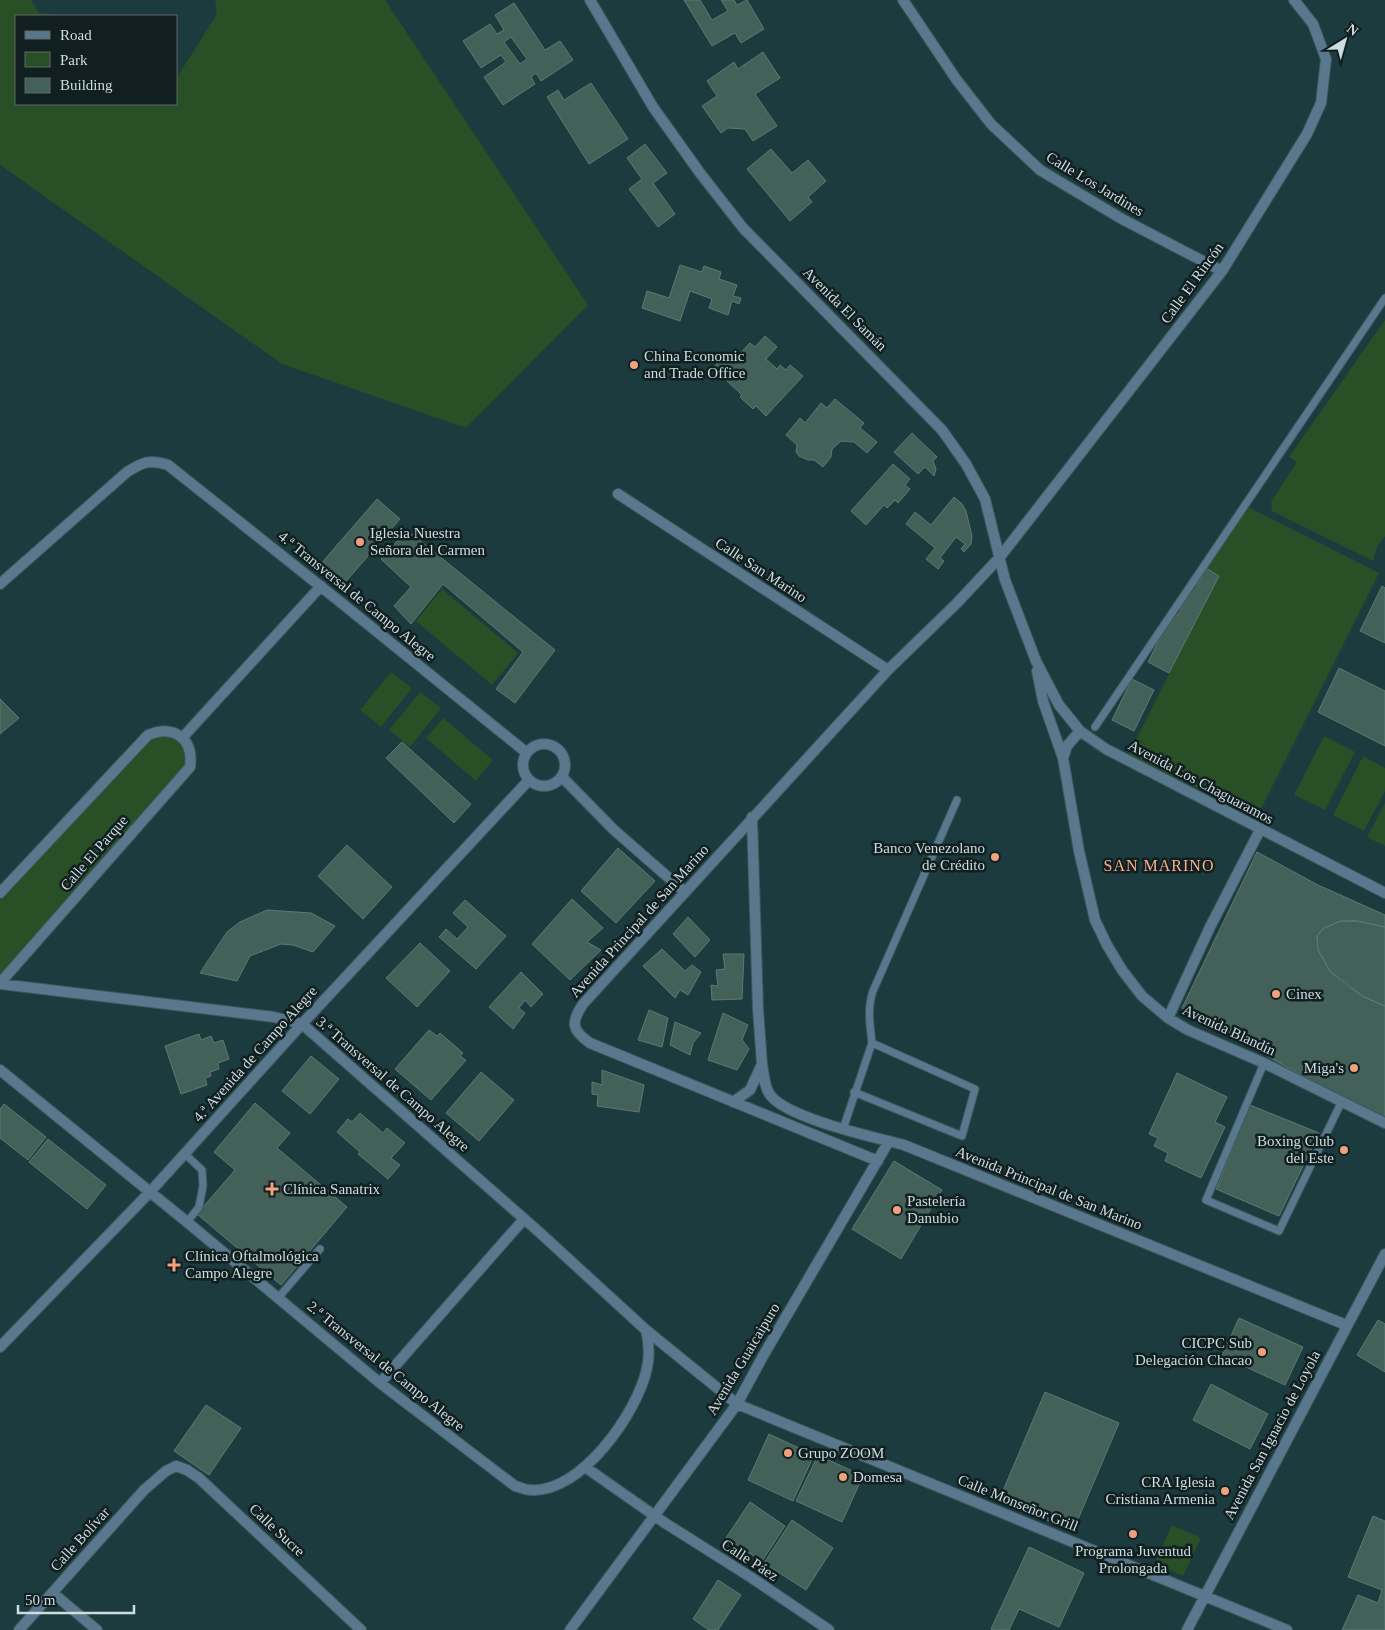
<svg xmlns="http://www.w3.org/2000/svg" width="1385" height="1630" font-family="'Times New Roman',serif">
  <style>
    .green { fill: #284f25 }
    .building { fill: #436159; stroke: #5b7a71; fill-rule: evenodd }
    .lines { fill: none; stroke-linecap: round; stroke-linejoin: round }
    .service-casing { stroke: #3c585c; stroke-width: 9 }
    .minor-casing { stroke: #3c585c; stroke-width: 12 }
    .service { stroke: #59778d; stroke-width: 7 }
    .minor { stroke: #59778d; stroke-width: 10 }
    .poi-dot { fill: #f1a17d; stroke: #121f21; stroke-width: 2 }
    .labels { text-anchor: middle; stroke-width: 5; stroke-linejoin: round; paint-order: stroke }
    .street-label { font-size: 15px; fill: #ccdde0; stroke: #121f21 }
    .poi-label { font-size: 15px; fill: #ccdde0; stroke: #121f21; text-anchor: start }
    .neighbourhood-label { font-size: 16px; letter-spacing: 1px; fill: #f9ae8c; stroke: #121f21 }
  </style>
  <rect width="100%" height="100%" fill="#1c3b3f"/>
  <path class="green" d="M0,0h31l8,13 30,3h-53v88h160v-25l41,-65 -2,-14h170l203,305 -122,123 -184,-64 -282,-199z
    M1385,320v216l-8,11 -4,14 -101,-50 -1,-9 26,-40 -8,-5z
    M1248,507l131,66 -122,244 -129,-62 91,-179 -13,-8z
    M442,589l76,64 -26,32 -76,-64z
    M391,672l21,16 -31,39 -21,-17z
    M420,692l21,16 -31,39 -21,-17z
    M443,718l50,42 -17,21 -50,-43z
    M174,732l17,27 -191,224v-90l148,-158z
    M1324,736l31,16 -30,58 -31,-15z
    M1363,756l22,12v23l-21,40 -31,-16z
    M1385,803v43l-18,-9z
    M1172,1525l29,13 -18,38 -28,-13z"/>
  <path class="building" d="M684,0h16l12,20 16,-9 -7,-11h13l3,5 10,-5 17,29 -23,14 -6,-10 -23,13z
    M514,3l31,47 15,-9 13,19 -32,21 -5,-8 -5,4 4,7 -32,21 -19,-28 22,-15 -5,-7 -20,13 -18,-27 27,-17 7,10 7,-4 -9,-15zM511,37l16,22 -7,5 -16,-22z
    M763,52l17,26 -25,16 22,32 -24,15 -8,-12 -17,-1 -7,5 -19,-27 15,-10 -10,-15 27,-19 4,7z
    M591,83l37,56 -39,25 -42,-67 11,-7 6,10z
    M645,144l22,29 -14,10 22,31 -17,13 -29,-38 13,-10 -15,-21z
    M771,149l21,24 16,-13 18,21 -18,16 4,5 -22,19 -43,-52z
    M680,265l22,7 2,-6 17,6 -2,7 18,6 -4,11 8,2 -2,6 -7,-3 -4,14 -19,-7 3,-9 -22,-8 -10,30 -38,-13 5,-17 22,7z
    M765,336l12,11 -11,12 11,10 3,-4 6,5 4,-5 13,11 -37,40 -10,-10 -3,3 -13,-12 2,-2 -29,-27 11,-12 7,7 19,-20 5,4z
    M835,399l29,24 -4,5 17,14 -10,11 -13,-11 -13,-1 -9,8 -1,8 -8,10 -9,-7h-6l-9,-4 -3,-4 1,-7 -11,-10 14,-17 5,5 16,-20 6,5z
    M912,433l25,24 -4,4 3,8 -2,7 -9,-9 -7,7 -24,-22z
    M893,464l17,15 -5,6 5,4 -12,14 -3,-3 -8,8 -3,-3 -18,20 -15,-14z
    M954,497l8,7 4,7 6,25 -1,8 -7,8 -3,-3 4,-5 -9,-7 -16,21 4,3 -6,8 -12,-10 9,-11 -29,-24 9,-12 16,13z
    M377,499l23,20 -58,67 -23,-20z
    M407,530l148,120 -40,53 -19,-14 27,-37 -80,-68 -32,40 -17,-18 17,-19 -30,-28z
    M1206,568l13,8 -50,97 -21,-11 25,-50 5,3 16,-33 4,2z
    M1382,586l3,2v55l-25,-12z
    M1339,668l46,23v55l-67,-34z
    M1132,679l22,11 -20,41 -22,-11z
    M0,699l19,19 -19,16z
    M402,742l69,62 -17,19 -68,-65z
    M347,845l45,42 -29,32 -45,-43z
    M618,848l37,33 -39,42 -35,-32z
    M1257,852l61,33 67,30v12l-28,-6h-16l-17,7 -7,8 1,14 12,21 34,26 21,9v113l-86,-45 -117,-66z
    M572,899l31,29 -16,14 14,8 -31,30 -38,-36z
    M465,900l41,36 -30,33 -37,-32 7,-8 11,10 11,-12 -15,-14z
    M267,910l44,3 24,13 -22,26 -20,-7 -12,-1 -31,12 -13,25 -37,-8 27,-41 13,-10z
    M688,917l22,23 -15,17 -22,-23z
    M1341,921h16l28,6v79l-21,-9 -18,-12 -16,-14 -12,-21 -1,-14 7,-8z
    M420,943l30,28 -33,36 -31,-29z
    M662,949l23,22 7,-6 9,7 -13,23 -8,-5 -5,8 -32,-32z
    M723,954h21l-2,45 -30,1 -1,-15 7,1 -2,-16 9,-1z
    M521,972l22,22 -12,13 -6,-7 -6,8 6,5 -12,16 -24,-22z
    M649,1010l19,8 -6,29 -24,-7z
    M723,1013l25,12 -6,15 7,9 -12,21 -29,-10z
    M675,1022l26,11 -8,10 -3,12 -20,-10z
    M429,1030l8,6 3,-3 23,20 -3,3 6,4 -35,40 -36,-31z
    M199,1034l2,6 10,-4 3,7 9,-3 6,19 -11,4 1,6 -9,3 1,4 -6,2 2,7 -26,9 -16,-48z
    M311,1056l28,23 -29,35 -28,-23z
    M602,1070l42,15 -5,27 -42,-6 1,-11 -6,-1v-12l10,3z
    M481,1072l33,28 -35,41 -33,-28z
    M1177,1073l50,24 -12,25 10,5 -24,51 -36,-17 3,-8 -14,-7 4,-8 -9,-4z
    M255,1103l35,30 -13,15 70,59 -66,78 -84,-71 38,-44 -21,-18z
    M4,1104l42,33 -18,23 -28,-22v-29z
    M1250,1105l69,28 -40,83 -63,-27z
    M360,1113l23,20 4,-5 18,15 -14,15 9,7 -12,14 -30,-25 2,-2 -23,-20 11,-13 4,3z
    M48,1139l58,46 -19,24 -58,-47z
    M894,1161l48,29 -41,69 -49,-30z
    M1239,1318l64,29 -18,38 -63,-29z
    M1378,1320l7,4v48l-28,-17z
    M1211,1384l57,30 -18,35 -57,-29z
    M1045,1392l74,31 -46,108 -74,-31z
    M206,1405l35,23 -32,47 -35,-24z
    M769,1434l45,21 -21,46 -45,-21z
    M818,1455l45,21 -21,46 -46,-21z
    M750,1502l35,24 -23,35 -36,-23z
    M1373,1516l12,5v109h-43l16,-35 20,8 4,-13 -34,-13z
    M792,1520l41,28 -27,42 -42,-27z
    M1029,1547l55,26 -25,54 -40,-18 -10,21h-16l-2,-1z
    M718,1580l23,15 -23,35h-9l-16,-11z"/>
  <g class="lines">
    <g class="service-casing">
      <path id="service" d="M1095,727l290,-429
        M872,1043c-2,-18 -5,-34 1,-52l84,-191
        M1264,1063l-58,137 73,31 63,-130
        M843,1129l29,-86 103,46 -13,47 -108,-44
        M184,1153l18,17 1,16 -4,21 -12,15
        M278,1298l42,-49"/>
    </g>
    <g class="minor-casing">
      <path id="minor" d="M590,0l63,107 47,66 43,55 199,202 24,34 19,35 20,81 31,81 23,44 21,26 26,18 279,144
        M903,0l53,79 35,45 49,46 82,49 100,52
        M618,494l270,176
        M0,584l127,-112c16,-10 22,-13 41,-7l176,140 183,148
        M1037,671l6,30 20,57 16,93 16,69 12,25 15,25 20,26 26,22 20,12 76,33 121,60
        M183,737l138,-151
        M523 765a21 21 0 1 1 42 0a21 21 0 1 1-42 0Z
        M1063,758l4,-12 13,-15
        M562,777l52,53 71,62
        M0,893l148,-158c26,-11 46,4 42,32l-190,216
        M0,984l274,33 28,7 236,207 108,99 91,74 550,226
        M1168,1018l42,-91 50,-97
        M762,1064c2,10 2,24 9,32 19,23 103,41 133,49l442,180
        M0,1070l187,152 193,161 135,103c5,1 10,4 15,4 51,4 108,-78 117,-122 3,-13 2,-25 -1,-38
        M733,1102l17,-12 12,-26 -4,-55 -6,-192
        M878,1161l-288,-118c-19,-13 -19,-21 -7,-39l305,-334 69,-67 43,-46 222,-286 85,-137 14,-31 5,-44 -13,-35 -19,-24
        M0,1347l150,-155 152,-168 227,-244
        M380,1383l144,-164
        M585,1467l80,56 87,55 77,52
        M53,1593l44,37
        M19,1630l125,-140 22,-19 10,-5 11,4 12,8 162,152
        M570,1630l167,-226 26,-48 126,-215
        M1187,1630l198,-376"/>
    </g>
    <use href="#service" class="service"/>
    <use href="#minor" class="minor"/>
  </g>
  <g class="poi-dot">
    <circle cx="634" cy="365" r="5"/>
    <circle cx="360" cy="542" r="5"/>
    <circle cx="995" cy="857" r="5"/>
    <circle cx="1276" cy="994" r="5"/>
    <circle cx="1354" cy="1068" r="5"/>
    <circle cx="1344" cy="1150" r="5"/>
    <path d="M269.5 1181.5h5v5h5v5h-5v5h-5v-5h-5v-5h5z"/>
    <circle cx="897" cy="1210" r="5"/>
    <path d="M171.5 1257.5h5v5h5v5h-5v5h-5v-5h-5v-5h5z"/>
    <circle cx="1262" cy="1352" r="5"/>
    <circle cx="788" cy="1453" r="5"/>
    <circle cx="843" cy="1477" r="5"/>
    <circle cx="1225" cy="1491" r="5"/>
    <circle cx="1133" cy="1534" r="5"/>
  </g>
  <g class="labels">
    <g class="street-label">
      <text transform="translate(1095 184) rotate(31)" y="5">Calle Los Jardines</text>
      <text transform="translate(1192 283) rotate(-54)" y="5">Calle El Rincón</text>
      <text transform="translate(845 309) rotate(45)" y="5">Avenida El Samán</text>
      <text transform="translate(761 570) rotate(33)" y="5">Calle San Marino</text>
      <text transform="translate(357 596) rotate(39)" y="5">4.ª Transversal de Campo Alegre</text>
      <text transform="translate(1201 782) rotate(28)" y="5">Avenida Los Chaguaramos</text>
      <text transform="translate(94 853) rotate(-49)" y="5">Calle El Parque</text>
      <text transform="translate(639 921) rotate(-48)" y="5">Avenida Principal de San Marino</text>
      <text transform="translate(1229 1030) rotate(25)" y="5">Avenida Blandín</text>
      <text transform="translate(255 1054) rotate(-48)" y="5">4.ª Avenida de Campo Alegre</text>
      <text transform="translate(393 1084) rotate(41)" y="5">3.ª Transversal de Campo Alegre</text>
      <text transform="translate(1049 1188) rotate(22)" y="5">Avenida Principal de San Marino</text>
      <text transform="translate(743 1359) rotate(-59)" y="5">Avenida Guaicaipuro</text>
      <text transform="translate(386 1366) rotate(39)" y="5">2.ª Transversal de Campo Alegre</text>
      <text transform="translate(1272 1435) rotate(-62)" y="5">Avenida San Ignacio de Loyola</text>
      <text transform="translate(1018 1503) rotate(22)" y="5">Calle Monseñor Grill</text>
      <text transform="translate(277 1530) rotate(43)" y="5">Calle Sucre</text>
      <text transform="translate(80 1539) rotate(-48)" y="5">Calle Bolívar</text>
      <text transform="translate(750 1560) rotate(33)" y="5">Calle Páez</text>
    </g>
    <g class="poi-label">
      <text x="644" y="361">China Economic<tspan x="644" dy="17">and Trade Office</tspan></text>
      <text x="370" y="538">Iglesia Nuestra<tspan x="370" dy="17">Señora del Carmen</tspan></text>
      <text x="985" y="853" text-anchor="end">Banco Venezolano<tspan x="985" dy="17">de Crédito</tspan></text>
      <text x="1286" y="999">Cinex</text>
      <text x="1344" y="1073" text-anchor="end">Miga's</text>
      <text x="1334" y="1146" text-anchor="end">Boxing Club<tspan x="1334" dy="17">del Este</tspan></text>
      <text x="283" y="1194">Clínica Sanatrix</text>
      <text x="907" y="1206">Pastelería<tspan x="907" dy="17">Danubio</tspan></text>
      <text x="185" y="1261">Clínica Oftalmológica<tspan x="185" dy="17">Campo Alegre</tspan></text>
      <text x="1252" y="1348" text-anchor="end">CICPC Sub<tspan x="1252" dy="17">Delegación Chacao</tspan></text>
      <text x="798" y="1458">Grupo ZOOM</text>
      <text x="853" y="1482">Domesa</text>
      <text x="1215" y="1487" text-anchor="end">CRA Iglesia<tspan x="1215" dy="17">Cristiana Armenia</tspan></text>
      <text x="1133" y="1556" text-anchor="middle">Programa Juventud<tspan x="1133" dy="17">Prolongada</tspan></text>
    </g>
    <g class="neighbourhood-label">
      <text x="1159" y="871">SAN MARINO</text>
    </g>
  </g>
  <rect x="15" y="15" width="162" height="90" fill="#121f21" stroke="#5c6b6d"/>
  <rect x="25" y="31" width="25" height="8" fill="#59778d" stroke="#5c6b6d"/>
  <text x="60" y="40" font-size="15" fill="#ccdde0">Road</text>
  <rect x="25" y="52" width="25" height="15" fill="#284f25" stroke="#5c6b6d"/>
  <text x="60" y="65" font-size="15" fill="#ccdde0">Park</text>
  <rect x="25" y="78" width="25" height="15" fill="#436159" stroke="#5c6b6d"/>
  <text x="60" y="90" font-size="15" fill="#ccdde0">Building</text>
  <g transform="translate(1345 40) rotate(37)" stroke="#121f21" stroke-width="4" paint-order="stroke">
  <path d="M0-4L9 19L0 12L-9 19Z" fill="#ccdde0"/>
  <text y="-8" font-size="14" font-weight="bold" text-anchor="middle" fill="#ccdde0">N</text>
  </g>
  <path d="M18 1605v8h116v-8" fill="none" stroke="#ccdde0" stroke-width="2.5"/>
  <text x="25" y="1605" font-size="15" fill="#ccdde0" stroke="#121f21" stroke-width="4" paint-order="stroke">50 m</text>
</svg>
